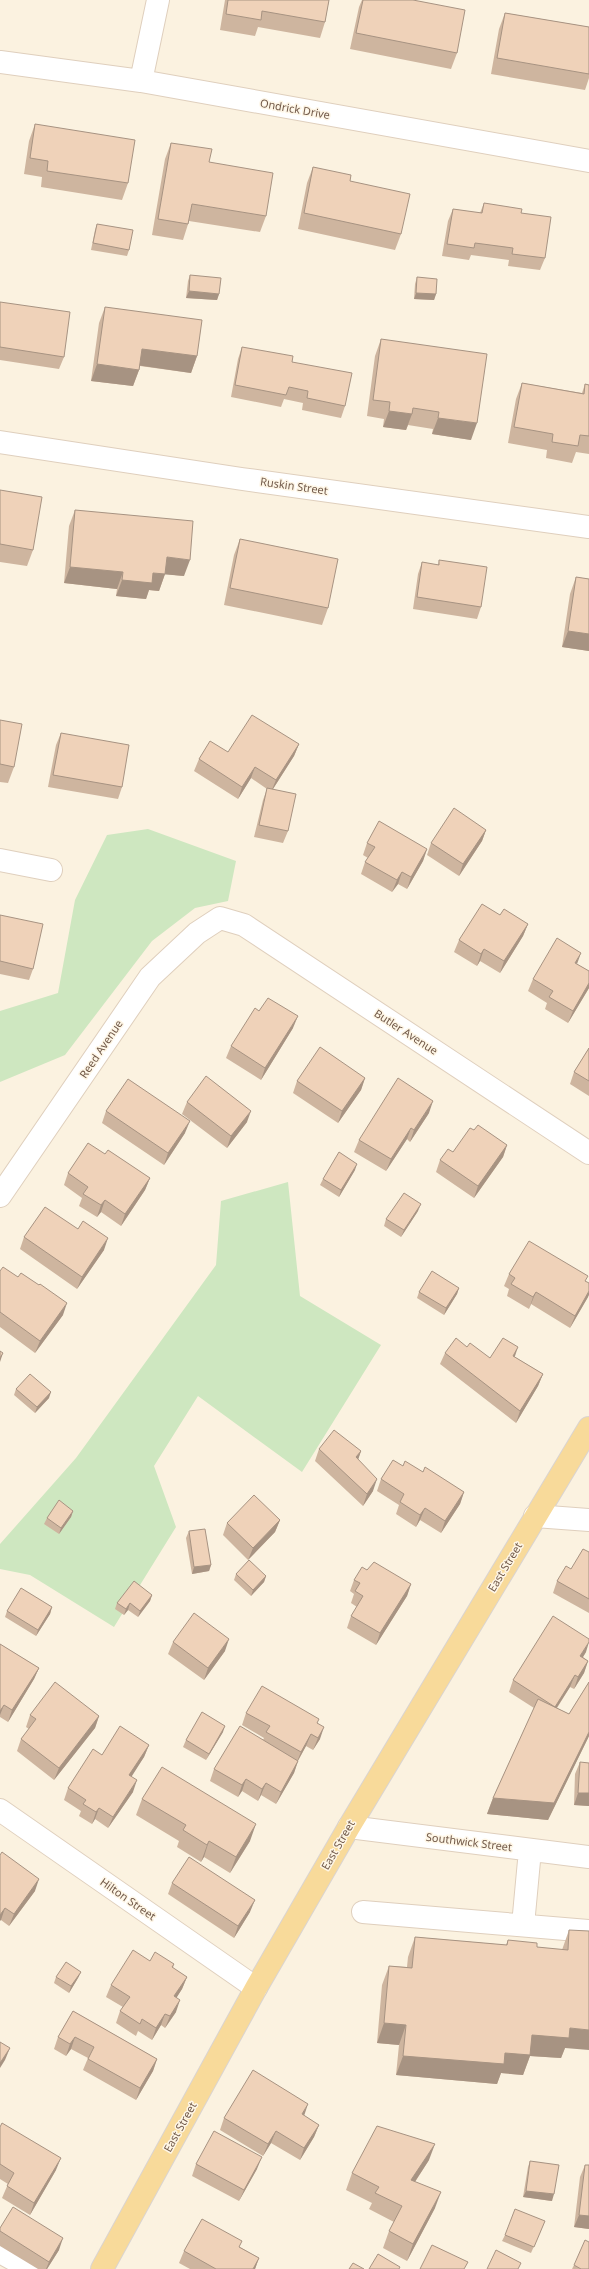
<svg xmlns="http://www.w3.org/2000/svg" width="589" height="2269" font-family="'Noto Sans',sans-serif">
  <style>
    .green { fill: #cee7c0 }
    .lines { fill: none; stroke-linecap: round; stroke-linejoin: round }
    .minor-casing { stroke: #dfcfbd; stroke-width: 24 }
    .major-casing { stroke: #dad4d0; stroke-width: 24 }
    .minor { stroke: #fff; stroke-width: 22 }
    .major { stroke: #f8da9a; stroke-width: 22 }
    .wall { fill: #ceb59f }
    .shaded-wall { fill: #a79382 }
    .building { fill: #efd2b9; stroke: #a79382 }
    .labels { text-anchor: middle; stroke-width: 3; stroke-linejoin: round; paint-order: stroke }
    .street-label { font-size: 11px; fill: #715949; stroke: #fef6e6 }
  </style>
  <rect width="100%" height="100%" fill="#fbf2e0"/>
  <path class="green" d="M148,829l88,32 -8,40 -33,7 -43,33 -87,114 -65,27v-71l58,-18 17,-93 32,-65z
    M288,1182l12,114 81,49 -79,127 -104,-76 -44,70 22,61 -62,100 -84,-52 -30,-6v-25l76,-86 140,-193 5,-64z"/>
  <g class="lines">
    <g class="minor-casing">
      <path id="minor" d="M0,62l141,19 448,80
        M141,81l17,-81
        M0,442l242,37 347,48
        M0,860l51,10
        M0,1196l150,-219 47,-44 23,-15 24,7 345,228
        M535,1516l54,4
        M0,1810l256,178
        M349,1827l240,30
        M363,1912l226,19
        M523,1925l7,-75
        M0,2252l31,17"/>
    </g>
    <g class="major-casing">
      <path id="major" d="M102,2269l154,-281 93,-161 240,-399"/>
    </g>
    <use href="#minor" class="minor"/>
    <use href="#major" class="major"/>
  </g>
  <path class="wall" d="M225,0h104l-4,22 -5,16 -62,-11 -3,9 -35,-6z
    M362,0h51l44,53 -6,16 -101,-20 9,-42z
    M505,13l84,14v51l-4,12 -94,-16 8,-45z
    M35,124l93,59 -6,17 -81,-13 1,-10 -18,-3 5,-33z
    M171,143l38,19 57,54 -6,16 -71,-11 -6,19 -31,-5 13,-76z
    M313,167l37,14 51,53 -6,16 -97,-21 9,-46z
    M484,203l37,10 24,45 -5,12 -32,-4 1,-6 -38,-5 -2,5 -27,-4 6,-35 5,-12 27,4z
    M97,224l32,26 -2,6 -36,-6 4,-20z
    M190,275l29,19 -2,6 -31,-2 2,-17z
    M417,277l19,17 -2,6 -20,-1 1,-15z
    M0,302l64,55 -5,12 -59,-9z
    M105,307l92,49 -6,17 -51,-7 -1,4 -6,16 -42,-5 8,-58z
    M381,339l90,101 -39,-6 1,-5 -25,-4 -2,5 -23,-3 1,-8 -17,-3 8,-60z
    M242,347l50,15 53,44 -4,12 -39,-8 1,-7 -19,-4 -3,8 -50,-10 7,-38z
    M522,383l60,10 3,-9 4,1v69l-13,-2 -4,11 -26,-5 1,-8 -39,-7 8,-44z
    M0,490l33,60 -6,16 -27,-4z
    M75,510l109,66 -19,-2 -6,17 -10,-1 -3,9 -30,-3 1,-7 -53,-6 5,-57z
    M240,539l88,69 -6,17 -98,-20 10,-50z
    M439,560l42,47 -4,12 -64,-10 5,-35 4,-12 16,3z
    M576,577l13,2v72l-27,-4 8,-53z
    M0,720l14,47 -6,16 -8,-1z
    M61,733l61,54 -4,12 -70,-12 8,-42z
    M299,744l-5,12 -21,33 15,42 -5,12 -29,-6 9,-37 4,-11 -16,-11 -13,21 -44,-28 5,-12 29,-7z
    M486,830l-4,11 -23,35 -32,-21 4,-12z
    M367,843l60,6 -4,12 -16,28 -9,-5 -6,8 -31,-18 4,-12 3,-4 -5,-3z
    M0,915l33,54 -4,11 -29,-6z
    M500,915l28,9 -5,12 -23,37 -20,-12 -3,5 -23,-14 5,-12z
    M577,964l12,7v17l-21,35 -23,-14 2,-6 -19,-12 5,-12z
    M259,1011l34,17 -32,52 -35,-22 5,-12z
    M589,1048v48l-19,-12 4,-12z
    M365,1078l-4,12 -23,33 -45,-30 4,-12z
    M187,1102l60,20 -20,26 -45,-34z
    M106,1111l79,22 -21,32 -62,-42z
    M429,1113l-19,29 -3,-3 -21,32 -32,-19 5,-12z
    M474,1130l33,15 -4,12 -29,41 -38,-26 4,-12 13,-8z
    M105,1154l45,24 -5,12 -24,36 -20,-14 -4,5 -18,-11 3,-8 -18,-13 4,-12z
    M355,1170l-16,27 -19,-12 3,-6z
    M418,1211l-17,26 -17,-11 2,-7z
    M24,1237l80,13 -27,39 -57,-40z
    M0,1271l63,44 -28,38 -35,-26z
    M509,1274l77,7 2,16 -18,31 -39,-24 -2,5 -22,-13 2,-7 -5,-3z
    M459,1288l-2,6 -13,21 -27,-17 2,-6z
    M467,1347l23,11 25,-1 28,17 -5,12 -22,37 -76,-59 5,-11z
    M16,1389l33,9 -14,15 -21,-18z
    M319,1449l42,2 -3,8 15,32 -10,15 -48,-45z
    M403,1466l20,6 41,20 -4,12 -19,29 -21,-13 -4,7 -20,-13 3,-9 -22,-14 4,-12z
    M73,1511l-2,6 -12,17 -15,-10 3,-6z
    M280,1520l-5,12 -27,28 -25,-25 4,-12z
    M189,1531l22,34 -2,6 -17,3 -6,-36z
    M589,1552v61l-36,-20 4,-12 14,-12z
    M367,1570l44,14 -4,12 -31,49 -29,-17 4,-12 6,-9 -6,-4 3,-9 -4,-3 4,-11z
    M236,1574l30,2 -2,6 -13,14 -17,-16z
    M152,1595l-2,6 -12,16 -10,-7 -4,5 -9,-6 2,-6z
    M52,1607l-2,7 -14,22 -31,-19 2,-6z
    M173,1642l52,9 -21,29 -36,-26z
    M0,1644l39,24 -5,11 -26,43 -8,-5z
    M586,1652l-3,5 5,4 -4,12 -10,16 -4,-2 -13,21 12,6 20,-32v54l-41,84 -61,-6 6,-16 41,-90 -25,-16 4,-12z
    M246,1713l72,10 2,16 -7,11 -7,-4 -8,15 -4,12 -18,31 -15,-9 -3,6 -16,-10 -4,6 -28,-16 4,-12 49,-29 1,-2 -22,-13z
    M30,1715l69,1 -4,12 -41,52 -37,-29 4,-12 8,-10 -3,-2z
    M223,1732l-17,28 -23,-13 3,-7z
    M149,1745l-5,12 -13,19 2,16 -25,36 -13,-9 -3,5 -13,-8 2,-5 -17,-11 4,-12 34,-33z
    M580,1762l9,44 -15,-1 1,-31z
    M142,1799l108,42 -20,32 -26,-16 -3,5 -24,-15 2,-6 -43,-26z
    M2,1852l33,39 -26,35 -8,-6z
    M172,1883l78,29 -16,26 -66,-44z
    M569,1930l-4,118 -4,10 -31,-2 -7,19 -22,-2 -4,11 -101,-9 3,-30 -22,-2 5,-58 7,-19 18,1 1,-10 7,-20 91,8 2,-5 29,7 25,3z
    M150,1961l24,3 -1,4 14,9 -5,12 -6,9v14l-11,16 -4,-3 -9,15 -14,-9 -2,5 -20,-13 4,-12 3,-4 -17,-10 5,-12z
    M81,1972l-3,6 -9,15 -15,-10 2,-6z
    M73,2011l84,48 -4,12 -17,29 -53,-30 5,-12 -17,-9 -5,7 -12,-7 4,-12z
    M304,2116l15,9 -5,12 -14,23 -29,-17 -8,13 -43,-26 4,-12z
    M0,2127l56,43 -26,45 -28,-17 6,-14 -8,-5z
    M429,2160l-14,22 20,26 -28,53 -24,-13 6,-17 5,-9 -25,-13 3,-6 -26,-13 6,-17z
    M530,2161l22,40 -29,-4 5,-30z
    M196,2164l61,5 -18,32 -47,-25z
    M585,2165h4v64l-15,-2 6,-50z
    M545,2221l-14,32 -29,-12 3,-6z
    M0,2228l59,22 -12,19h-9l-38,-23z
    M240,2247l19,11 -4,11h-65l-11,-6 5,-12z
    M574,2265l15,4h-17z"/>
  <path class="shaded-wall" d="M189,291l30,3 -2,6 -31,-2z
    M416,293l20,1 -2,6 -20,-1z
    M142,349l55,7 -6,17 -55,-8z
    M97,364l42,6 -6,16 -42,-5z
    M389,411l23,3 -6,16 -23,-3z
    M438,418l39,5 -6,17 -39,-6z
    M167,557l23,3 -6,16 -23,-2z
    M70,567l53,5 -6,17 -53,-6z
    M153,573l12,1 -6,17 -10,-1 -3,9 -30,-3 6,-16z
    M568,631l21,3v17l-27,-4z
    M299,744l-5,12 -23,36 5,-12z
    M255,767l-4,11 -13,21 4,-12z
    M486,830l-4,11 -23,35 4,-12z
    M427,849l-4,12 -16,28 4,-12z
    M402,872l-4,12 -6,8 5,-12z
    M528,924l-5,12 -23,37 4,-12z
    M484,949l-4,12 -3,5 4,-12z
    M581,953l-4,11 -2,-1z
    M589,983v5l-21,35 5,-12z
    M298,1016l-5,12 -32,52 4,-12z
    M365,1078l-4,12 -23,33 4,-12z
    M433,1101l-4,12 -19,29 4,-12z
    M251,1111l-4,11 -20,26 4,-12z
    M190,1121l-5,12 -21,32 4,-12z
    M411,1128l-4,11 -21,32 5,-12z
    M507,1145l-4,12 -29,41 4,-12z
    M357,1164l-2,6 -16,27 2,-7z
    M150,1178l-5,12 -24,36 4,-12z
    M105,1200l-4,12 -4,5 4,-12z
    M421,1204l-3,7 -17,26 3,-7z
    M108,1238l-4,12 -27,39 5,-12z
    M459,1288l-2,6 -13,21 2,-7z
    M589,1291v4l-1,2 -18,31 5,-12z
    M536,1292l-5,12 -2,5 4,-12z
    M67,1303l-4,12 -28,38 5,-12z
    M518,1347l-4,12 -1,-3z
    M3,1353l-3,9v-4z
    M543,1374l-5,12 -22,37 4,-12z
    M51,1392l-2,6 -14,15 2,-6z
    M361,1451l-4,12 -1,-6z
    M377,1479l-4,12 -10,15 4,-12z
    M464,1492l-4,12 -19,29 4,-12z
    M425,1508l-5,12 -4,7 4,-12z
    M73,1511l-2,6 -12,17 2,-6z
    M280,1520l-5,12 -27,28 5,-12z
    M211,1565l-2,6 -17,3 2,-7z
    M266,1576l-2,6 -13,14 2,-6z
    M411,1584l-4,12 -31,49 4,-12z
    M152,1595l-2,6 -12,16 2,-6z
    M130,1603l-2,7 -4,5 2,-6z
    M52,1607l-2,7 -14,22 2,-6z
    M229,1639l-4,12 -21,29 4,-12z
    M589,1642l-3,10 -10,16 4,-12z
    M588,1661l-4,12 -10,16 4,-12z
    M39,1668l-5,11 -26,43 4,-12z
    M575,1675l-5,12 -20,31 5,-11z
    M4,1705l-4,10v-4z
    M99,1716l-4,12 -41,52 5,-12z
    M225,1726l-2,6 -17,28 3,-6z
    M324,1727l-4,12 -7,11 5,-12z
    M589,1732v4l-41,84 -61,-6 6,-16z
    M311,1734l-5,12 -10,18 5,-12z
    M149,1745l-5,12 -19,30 4,-12z
    M298,1761l-4,12 -18,31 5,-12z
    M246,1779l-4,12 -4,6 4,-12z
    M137,1780l-4,12 -25,36 5,-11z
    M266,1783l-5,12 -3,6 4,-12z
    M578,1793h11v13l-15,-1z
    M99,1808l-4,11 -3,5 4,-12z
    M256,1824l-6,17 -20,32 6,-16z
    M209,1841l-5,16 -3,5 6,-17z
    M39,1879l-4,12 -26,35 5,-12z
    M255,1900l-5,12 -16,26 4,-12z
    M5,1908l-4,12 -1,1v-6z
    M81,1972l-3,6 -9,15 2,-7z
    M187,1977l-5,12 -12,19 4,-12z
    M180,2000l-4,12 -11,16 5,-12z
    M165,2014l-4,11 -9,15 4,-12z
    M384,2023l22,2 -7,20 -22,-2z
    M570,2028l19,2v20l-24,-2 -4,10 -31,-2 -7,19 -22,-2 -4,11 -101,-9 7,-19 102,-3 27,-18z
    M75,2037l-4,12 -5,7 4,-12z
    M10,2048l-5,12 -5,8v-5z
    M157,2059l-4,12 -17,29 4,-12z
    M308,2104l-4,12 -2,-2z
    M319,2125l-5,12 -14,23 4,-12z
    M276,2131l-5,12 -8,13 5,-12z
    M435,2144l-6,16 -24,37 6,-17z
    M262,2157l-5,12 -18,32 5,-11z
    M61,2158l-5,12 -26,45 4,-12z
    M526,2191l28,3 -2,7 -29,-4z
    M441,2192l-6,16 -28,53 6,-17z
    M579,2215l10,1v13l-15,-2z
    M63,2238l-4,12 -12,19h-1l3,-7z
    M259,2258l-4,11h-2z"/>
  <path class="building" d="M228,0h101l-4,22 -63,-11 -1,9 -35,-6z
    M363,0h50l52,10 -8,43 -101,-20z
    M505,13l84,14v47l-92,-16z
    M35,124l100,16 -7,43 -81,-12 1,-10 -18,-3z
    M171,143l41,6 -3,13 64,11 -7,43 -74,-12 -4,20 -30,-5z
    M313,167l38,8 -1,6 60,13 -9,40 -97,-21z
    M484,203l38,6 -1,4 30,4 -6,41 -33,-4 1,-6 -38,-5 -1,5 -27,-4 6,-35 29,4z
    M97,224l36,6 -4,20 -36,-7z
    M190,275l31,3 -2,16 -30,-3z
    M417,277l20,2 -1,15 -20,-1z
    M0,302l70,10 -6,45 -64,-10z
    M105,307l97,13 -5,36 -55,-7 -3,21 -42,-6z
    M381,339l106,15 -10,69 -39,-5 1,-6 -26,-4 -1,6 -23,-3 1,-9 -17,-2z
    M242,347l51,9 -1,6 60,11 -7,33 -38,-8 1,-7 -19,-4 -3,8 -51,-10z
    M522,383l62,11 1,-10 4,1v51l-9,-1 -2,11 -26,-4 1,-8 -39,-7z
    M0,490l42,7 -9,53 -33,-6z
    M75,510l118,11 -3,39 -23,-3 -2,17 -12,-1 -1,10 -30,-3 1,-8 -53,-5z
    M240,539l98,20 -10,49 -98,-20z
    M439,560l48,7 -6,40 -64,-10 5,-35 17,3z
    M576,577l13,2v55l-21,-3z
    M252,715l47,29 -23,36 -21,-13 -13,20 -43,-28 11,-18 18,11z
    M0,720l22,4 -8,43 -14,-3z
    M61,733l68,12 -7,42 -69,-12z
    M267,788l29,6 -8,37 -29,-6z
    M454,808l32,22 -23,34 -32,-21z
    M379,821l48,28 -16,28 -9,-5 -5,8 -32,-18 10,-15 -8,-4z
    M482,904l18,11 4,-6 24,15 -24,37 -20,-12 -3,5 -22,-14z
    M0,915l43,9 -10,45 -33,-8z
    M557,938l24,15 -6,10 14,8v12l-16,28 -24,-14 4,-6 -20,-12z
    M268,998l30,18 -33,52 -34,-22 24,-38 4,3z
    M320,1047l45,31 -23,33 -45,-30z
    M589,1048v33l-15,-9z
    M206,1076l45,35 -20,25 -44,-34z
    M398,1078l35,23 -19,29 -3,-2 -20,31 -32,-19z
    M128,1079l62,42 -22,32 -62,-42z
    M478,1125l29,20 -29,41 -38,-26 8,-11 5,3 17,-24 4,2z
    M88,1143l17,11 3,-4 42,28 -25,36 -20,-14 -4,5 -18,-11 5,-7 -20,-14z
    M339,1152l18,12 -16,26 -18,-11z
    M404,1193l17,11 -17,26 -18,-11z
    M45,1207l33,22 5,-8 25,17 -26,39 -58,-40z
    M529,1241l59,35 -3,5 4,2v8l-14,25 -39,-24 -3,5 -22,-13 4,-6 -6,-4z
    M3,1267l15,10 3,-4 18,12 1,-1 27,19 -27,38 -40,-29v-41z
    M432,1271l27,17 -13,20 -27,-16z
    M456,1338l11,9 3,-4 20,15 13,-20 15,9 -5,9 30,18 -23,37 -75,-58z
    M0,1351l3,2 -3,5z
    M30,1374l21,18 -14,15 -21,-18z
    M334,1430l27,21 -5,6 21,22 -10,15 -48,-45z
    M393,1460l10,6 2,-5 18,11 2,-5 39,25 -19,29 -20,-13 -5,7 -20,-13 4,-8 -23,-15z
    M254,1495l26,25 -27,28 -26,-25z
    M59,1500l14,11 -12,17 -14,-10z
    M205,1529l6,36 -17,2 -5,-36z
    M583,1549l6,3v47l-32,-18 9,-15 5,3z
    M249,1560l17,16 -13,14 -17,-16z
    M374,1562l37,22 -31,49 -29,-17 12,-20 -8,-5 5,-8 -6,-3 8,-13 5,3z
    M134,1581l18,14 -12,16 -10,-8 -4,6 -9,-6z
    M21,1588l31,19 -14,23 -31,-19z
    M194,1613l35,26 -21,29 -35,-26z
    M553,1616l36,23v3l-9,14 8,5 -10,16 -3,-2 -20,32 -42,-27z
    M0,1644l39,24 -27,42 -8,-5 -4,6z
    M55,1682l44,34 -40,52 -38,-29 15,-20 -6,-4z
    M589,1682v50l-35,71 -61,-5 45,-99 31,15z
    M262,1686l57,33 -2,4 7,4 -6,11 -7,-4 -10,18 -35,-20 4,-6 -24,-13z
    M202,1712l23,14 -16,28 -23,-14z
    M120,1726l29,19 -20,30 8,5 -24,37 -14,-9 -3,4 -13,-8 3,-4 -18,-12 25,-39 9,6z
    M240,1726l58,35 -17,31 -15,-9 -4,6 -16,-10 -4,6 -28,-16z
    M580,1762l9,1v30h-11z
    M162,1767l94,57 -20,33 -27,-16 -2,4 -24,-15 3,-5 -44,-26z
    M2,1852l37,27 -25,35 -9,-6 -5,7v-60z
    M189,1857l66,43 -17,26 -66,-43z
    M569,1930l20,1v99l-19,-2 -1,10 -37,-3 -2,20 -25,-2 -1,11 -101,-8 3,-31 -22,-2 5,-57 23,2 3,-31 92,8 1,-5 29,3v4l31,3z
    M133,1950l17,11 5,-9 19,12 -2,3 15,10 -13,19 6,4 -10,16 -5,-2 -9,14 -14,-9 -2,5 -20,-13 10,-14 -19,-12z
    M66,1962l15,10 -10,14 -15,-9z
    M73,2011l84,48 -17,29 -52,-29 6,-12 -19,-10 -5,7 -12,-7z
    M0,2042l10,6 -10,15z
    M253,2070l55,34 -6,10 17,11 -15,23 -28,-17 -8,13 -44,-26z
    M2,2123l59,35 -27,45 -27,-17 7,-13 -14,-9v-37z
    M377,2126l58,18 -24,36 30,12 -28,52 -24,-13 13,-25 -27,-13 4,-6 -27,-14z
    M214,2131l48,26 -18,33 -48,-26z
    M530,2161l29,4 -5,29 -28,-3z
    M585,2165h4v51l-10,-1z
    M13,2207l50,31 -14,24 -49,-31v-3z
    M515,2209l30,12 -11,26 -29,-12z
    M202,2219l40,22 -3,6 20,11 -6,11h-37l-32,-18z
    M585,2240l4,2v27h-8l-7,-4z
    M432,2245l36,17 -4,7h-44z
    M496,2250l25,13 -3,6h-31z
    M378,2254l22,13 -1,2h-30z
    M353,2263l11,6h-15z"/>
  <g class="labels">
    <g class="street-label">
      <text transform="translate(295 109) rotate(10)" y="4">Ondrick Drive</text>
      <text transform="translate(294 486) rotate(8)" y="4">Ruskin Street</text>
      <text transform="translate(406 1032) rotate(33)" y="4">Butler Avenue</text>
      <text transform="translate(101 1049) rotate(-56)" y="4">Reed Avenue</text>
      <text transform="translate(505 1567) rotate(-59)" y="4">East Street</text>
      <text transform="translate(469 1842) rotate(7)" y="4">Southwick Street</text>
      <text transform="translate(338 1845) rotate(-60)" y="4">East Street</text>
      <text transform="translate(128 1899) rotate(35)" y="4">Hilton Street</text>
      <text transform="translate(180 2127) rotate(-61)" y="4">East Street</text>
    </g>
  </g>
</svg>
